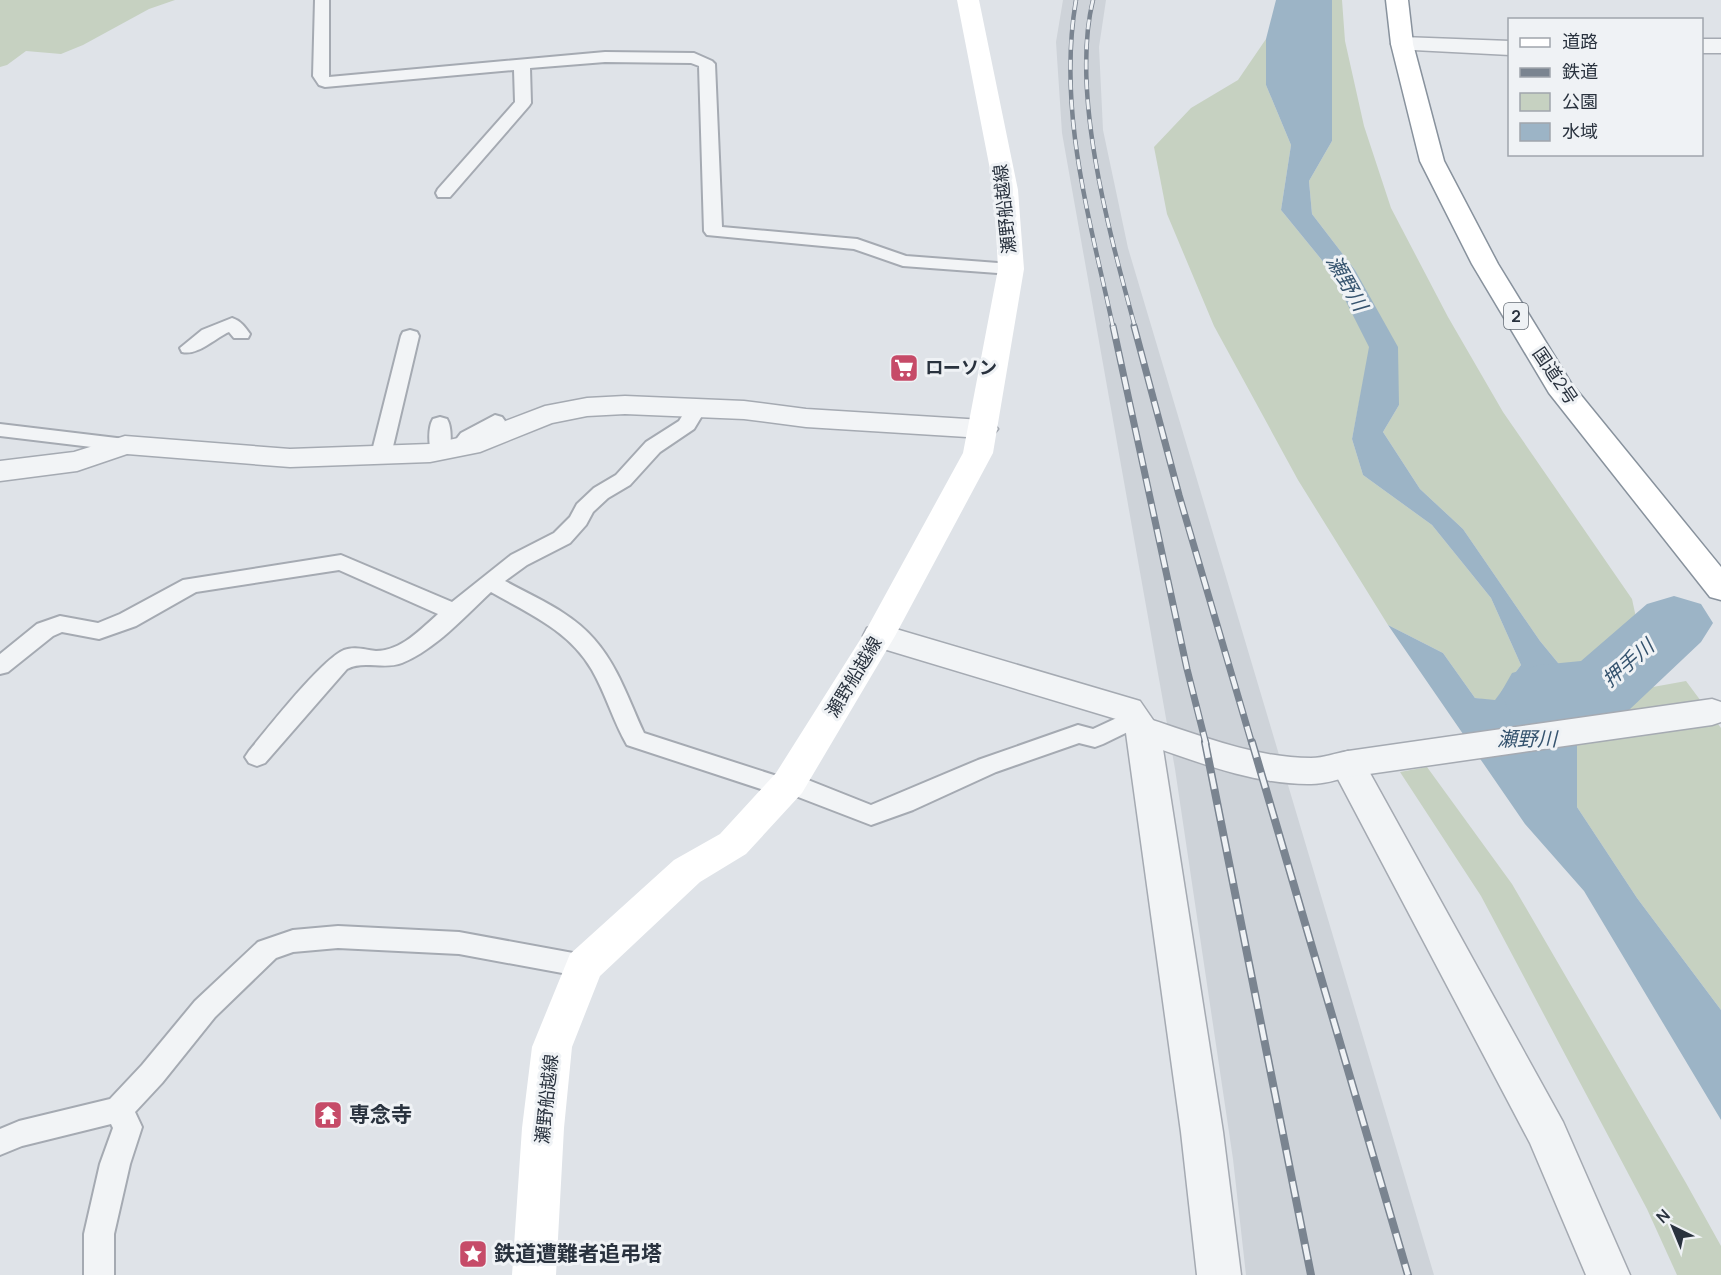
<svg xmlns="http://www.w3.org/2000/svg" width="1721" height="1275" font-family="Manrope,'Noto Sans JP',sans-serif">
  <style>
    .built { fill: #ced3d9 }
    .green { fill: #c6d1c1 }
    .water { fill: #9cb4c6 }
    .lines { fill: none; stroke-linecap: round; stroke-linejoin: round }
    .river { fill: #9cb4c6; fill-rule: evenodd }
    .service-casing { stroke: #a5aab2; stroke-width: 4 }
    .minor-casing { stroke: #a5aab2; stroke-width: 3 }
    .tertiary-casing { stroke: #a5aab2; stroke-width: 3 }
    .trunk-casing { stroke: #88929d; stroke-width: 3 }
    .service { fill: #f2f4f6; fill-rule: evenodd }
    .minor { fill: #f2f4f6; fill-rule: evenodd }
    .tertiary { fill: #f2f4f6; fill-rule: evenodd }
    .secondary { fill: #fff; fill-rule: evenodd }
    .trunk { fill: #fff; fill-rule: evenodd }
    .rail-far2-casing { stroke: #7a8490; stroke-width: 4.5 }
    .rail-far1-casing { stroke: #7a8490; stroke-width: 7 }
    .rail-casing { stroke: #7a8490; stroke-width: 8 }
    .rail-far2 { stroke: #eff2f5; stroke-width: 3; stroke-dasharray: 10; stroke-linecap: butt }
    .rail-far1 { stroke: #eff2f5; stroke-width: 4.5; stroke-dasharray: 13; stroke-linecap: butt }
    .rail { stroke: #eff2f5; stroke-width: 5; stroke-dasharray: 16; stroke-linecap: butt }
    .labels { text-anchor: middle; stroke-width: 6; stroke-linejoin: round; paint-order: stroke }
    .shield { fill: #eff2f5; stroke: #646c75; stroke-width: 1.5 }
    .shield-label { font-size: 16px; font-weight: bold; fill: #29323e }
    .street-label { font-size: 18px; fill: #29323e; stroke: #eff2f5 }
    .poi-label { font-size: 18px; font-weight: bold; fill: #29323e; stroke: #eff2f5; text-anchor: start }
    .water-label { font-size: 20px; font-style: italic; fill: #36546f; stroke: #eff2f5 }
    .near-poi-label { font-size: 21px; font-weight: bold; fill: #29323e; stroke: #eff2f5; text-anchor: start }
  </style>
  <rect width="100%" height="100%" fill="#dfe3e8"/>
  <path class="built" d="M1063,0h43l-7,47 4,83 25,118 306,1027h-188l-13,-116 -58,-390 -113,-636 -6,-91z"/>
  <path class="green" d="M0,0h175l-26,9 -66,36 -22,9 -35,-3 -19,14 -7,2z
    M1332,0h10l3,41 19,85 27,82 57,109 55,95 129,187 11,51 -11,25 -55,11 -37,-45 -77,-112 -43,-40 -37,-57 16,-27 -44,-135 -43,-56 -3,-33 23,-40z
    M1266,39v46l25,60 -10,65 49,60 40,77 -18,92 11,36 69,50 59,73 30,67 -26,36 -20,-3 -32,-45 -55,-28 -90,-145 -84,-154 -47,-112 -13,-67 37,-39 47,-28z
    M1686,681l35,47v282l-84,-112 -60,-91 -1,-106z
    M1427,767l85,117 174,299 35,63v29h-44l-30,-66 -166,-313 -81,-124z"/>
  <path class="water" d="M1276,0h56v141l-23,40 3,33 43,56 43,77 1,58 -16,27 37,57 43,40 77,112 37,45v121l60,91 84,112v110l-137,-229 -59,-67 -137,-199 55,28 32,45 20,2 26,-35 -30,-67 -59,-73 -69,-50 -11,-36 17,-92 -39,-77 -49,-60 10,-65 -25,-60v-46z"/>
  <g class="lines">
    <path class="river" d="M1674,596l27,8 12,19 -12,19 -72,68 -28,8 -61,5 -28,-8 -12,-21 12,-21 28,-8 41,-4 66,-57z"/>
    <g class="service-casing">
      <path id="service" d="M315,0h14v77l276,-25 89,1 18,8 3,3 7,163 135,12 49,17 105,8 6,1 3,4 -3,4 -6,1 -108,-8 -49,-17 -147,-14 -3,-4 -5,-165 -8,-3 -86,-1 -75,6 1,35 -2,3 -79,91h-12l-2,-4 2,-4 77,-87 -1,-32 -189,17 -6,-2 -6,-9z
        M232,318c9,3 13,9 18,16l-2,4h-14l-5,-6c-14,6 -31,24 -47,20l-2,-4 22,-18z
        M410,330l7,2 2,4 -28,119 -3,5 -7,1 -7,-1 -3,-5 30,-119 2,-4z
        M696,403l7,2 3,4 -12,20 -34,23 -30,33 -22,13 -15,14 -7,13 -16,18 -43,22 -22,16c31,17 66,31 89,58 24,27 35,62 50,94l136,44 9,-3 9,2 73,29 107,-45 100,-35 15,4 41,-19 8,3 4,6 -4,6 -39,19 -8,3 -16,-4 -83,29 -83,38 -42,15 -78,-30 -8,2 -158,-52c-14,-24 -21,-51 -35,-75 -22,-39 -64,-57 -101,-78 -27,25 -55,57 -89,71 -18,7 -39,-3 -55,6l-82,94 -8,3 -8,-3 -4,-6 4,-6c19,-23 72,-91 95,-101 11,-4 21,0 32,1 25,0 45,-22 62,-37l-99,-44 -143,22 -60,34 -37,13 -37,-7 -9,4 -45,36 -8,2v-20l37,-30 23,-8 38,7 22,-9 63,-34 158,-25 111,47 59,-47 43,-22 16,-16 7,-13 17,-16 22,-13 30,-33 33,-21 10,-16z
        M495,415l7,2 3,4 -3,4 -27,16 -7,10 -7,1 -7,-1 -3,-5 10,-13z
        M440,417l7,2c5,8 5,28 0,37l-7,1 -7,-1c-5,-9 -5,-29 0,-37z
        M0,424l125,15 7,2 3,4 -3,4 -7,2 -125,-15z
        M338,926l121,6 125,23 9,3 4,8 -4,8 -9,3 -125,-23 -121,-6 -45,4 -17,6 -61,59 -53,66 -27,29 7,15 -12,37 -16,70v41h-30v-41l16,-70 13,-36 -2,-4 -89,22 -22,9v-26l19,-8 91,-22 32,-34 53,-64 63,-59 35,-12z"/>
    </g>
    <g class="minor-casing">
      <path id="minor" d="M1402,37l108,4v14l-116,-6 -3,-5 3,-5z
        M1702,39h19v14h-19z
        M625,396l119,5 62,8 177,11 10,3 5,6 -5,6 -10,3 -177,-11 -62,-8 -119,-5 -38,2 -35,7 -72,29 -50,10 -140,5 -163,-13 -50,17 -77,10v-20l74,-9 51,-16 165,13 140,-5 33,-7 82,-31 42,-8z
        M879,624l261,77 20,29 63,402 18,143h-44l-16,-143 -55,-399 -10,-14 -249,-75 -4,-8 4,-8z
        M1348,751l12,4 203,367 67,153h-44l-56,-132 -200,-379 6,-9z"/>
    </g>
    <g class="tertiary-casing">
      <path id="tertiary" d="M1712,699l9,3v20l-9,3 -364,52c-12,3 -24,7 -37,7 -61,1 -123,-26 -180,-45l-5,-9 5,-9 12,-4c54,17 110,41 168,41 13,0 25,-5 37,-7z"/>
    </g>
    <g class="trunk-casing">
      <path id="trunk" d="M1386,0h22l5,44 31,117 54,103 73,119 150,184v33l-11,-3 -161,-204 -77,-129 -52,-103 -29,-117z"/>
    </g>
    <use href="#service" class="service"/>
    <use href="#minor" class="minor"/>
    <use href="#tertiary" class="tertiary"/>
    <path class="secondary" d="M957,0h22l39,190 6,79 -31,184 -98,183 -93,157 -56,61 -46,28 -100,94 -28,71 -8,81 -8,147h-44l10,-147 10,-81 38,-93 104,-94 46,-26 56,-61 89,-141 98,-179 35,-184 -4,-79z"/>
    <use href="#trunk" class="trunk"/>
    <g class="rail-far2-casing">
      <path id="rail-far2" d="M1076,0c-19,111 14,219 37,327
        M1093,0c-23,93 17,235 42,327"/>
    </g>
    <g class="rail-far1-casing">
      <path id="rail-far1" d="M1113,326l74,343 19,75
        M1134,326l45,169 73,249"/>
    </g>
    <g class="rail-casing">
      <path id="rail" d="M1205,742l106,533
        M1252,742l156,533"/>
    </g>
    <use href="#rail-far2" class="rail-far2"/>
    <use href="#rail-far1" class="rail-far1"/>
    <use href="#rail" class="rail"/>
  </g>
  <defs>
    <g id="supermarket-square" transform="scale(1.5)"><rect x="-9" y="-9" width="18" height="18" rx="4" fill="#c64b68" stroke="#eff2f5"/><path d="M-6-5.5h2.5l.6 2H6L4.5 2H-2.5L-4.4-4H-6ZM-1.5 3.2a1.3 1.3 0 1 0 .1 0ZM3 3.2a1.3 1.3 0 1 0 .1 0Z" fill="#fff"/></g>
    <g id="temple-square" transform="scale(1.5)"><rect x="-9" y="-9" width="18" height="18" rx="4" fill="#c64b68" stroke="#eff2f5"/><path d="M0-6L5-2H3V0L6.5 2.5H4V6H1.5V3h-3V6H-4V2.5H-6.5L-3 0V-2H-5Z" fill="#fff"/></g>
    <g id="sight-square" transform="scale(1.5)"><rect x="-9" y="-9" width="18" height="18" rx="4" fill="#c64b68" stroke="#eff2f5"/><path d="M0-6L1.8-2.2L6-1.7L2.9 1.2L3.7 5.4L0 3.3L-3.7 5.4L-2.9 1.2L-6-1.7L-1.8-2.2Z" fill="#fff"/></g>
  </defs>
  <g fill-rule="evenodd">
    <use href="#supermarket-square" x="904" y="368"/>
    <use href="#temple-square" x="328" y="1115"/>
    <use href="#sight-square" x="473" y="1254"/>
  </g>
  <g class="labels">
    <rect class="shield" x="1504" y="303" width="24" height="26" rx="4.5"/>
    <g class="shield-label">
      <text x="1516" y="322">2</text>
    </g>
    <g class="street-label">
      <text transform="translate(1005 209) rotate(-96)" y="6">瀬野船越線</text>
      <text transform="translate(1555 376) rotate(56)" y="6">国道2号</text>
      <text transform="translate(854 677) rotate(-59)" y="6">瀬野船越線</text>
      <text transform="translate(547 1099) rotate(-84)" y="6">瀬野船越線</text>
    </g>
    <g class="poi-label">
      <text x="925" y="374">ローソン</text>
    </g>
    <g class="water-label">
      <text transform="translate(1347 283) rotate(60)" y="7">瀬野川</text>
      <text transform="translate(1628 663) rotate(-41)" y="7">押手川</text>
      <text x="1527" y="746">瀬野川</text>
    </g>
    <g class="near-poi-label">
      <text x="349" y="1122">専念寺</text>
      <text x="494" y="1261">鉄道遭難者追弔塔</text>
    </g>
  </g>
  <rect x="1508" y="18" width="195" height="138" fill="#eff2f5" stroke="#a0a5ac" stroke-width="1.5"/>
  <rect x="1520" y="38" width="30" height="9" fill="#ffffff" stroke="#a0a5ac" stroke-width="1.5"/>
  <text x="1562" y="48" font-size="18" fill="#29323e">道路</text>
  <rect x="1520" y="68" width="30" height="9" fill="#7a8490" stroke="#a0a5ac" stroke-width="1.5"/>
  <text x="1562" y="78" font-size="18" fill="#29323e">鉄道</text>
  <rect x="1520" y="93" width="30" height="18" fill="#c6d1c1" stroke="#a0a5ac" stroke-width="1.5"/>
  <text x="1562" y="108" font-size="18" fill="#29323e">公園</text>
  <rect x="1520" y="123" width="30" height="18" fill="#9cb4c6" stroke="#a0a5ac" stroke-width="1.5"/>
  <text x="1562" y="138" font-size="18" fill="#29323e">水域</text>
  <g transform="translate(1673 1227) rotate(317)" stroke="#eff2f5" stroke-width="4.5" paint-order="stroke">
  <path d="M0-4.5L10 22L0 15L-10 22Z" fill="#29323e"/>
  <text y="-9" font-size="16" font-weight="bold" text-anchor="middle" fill="#29323e">N</text>
  </g>
</svg>
